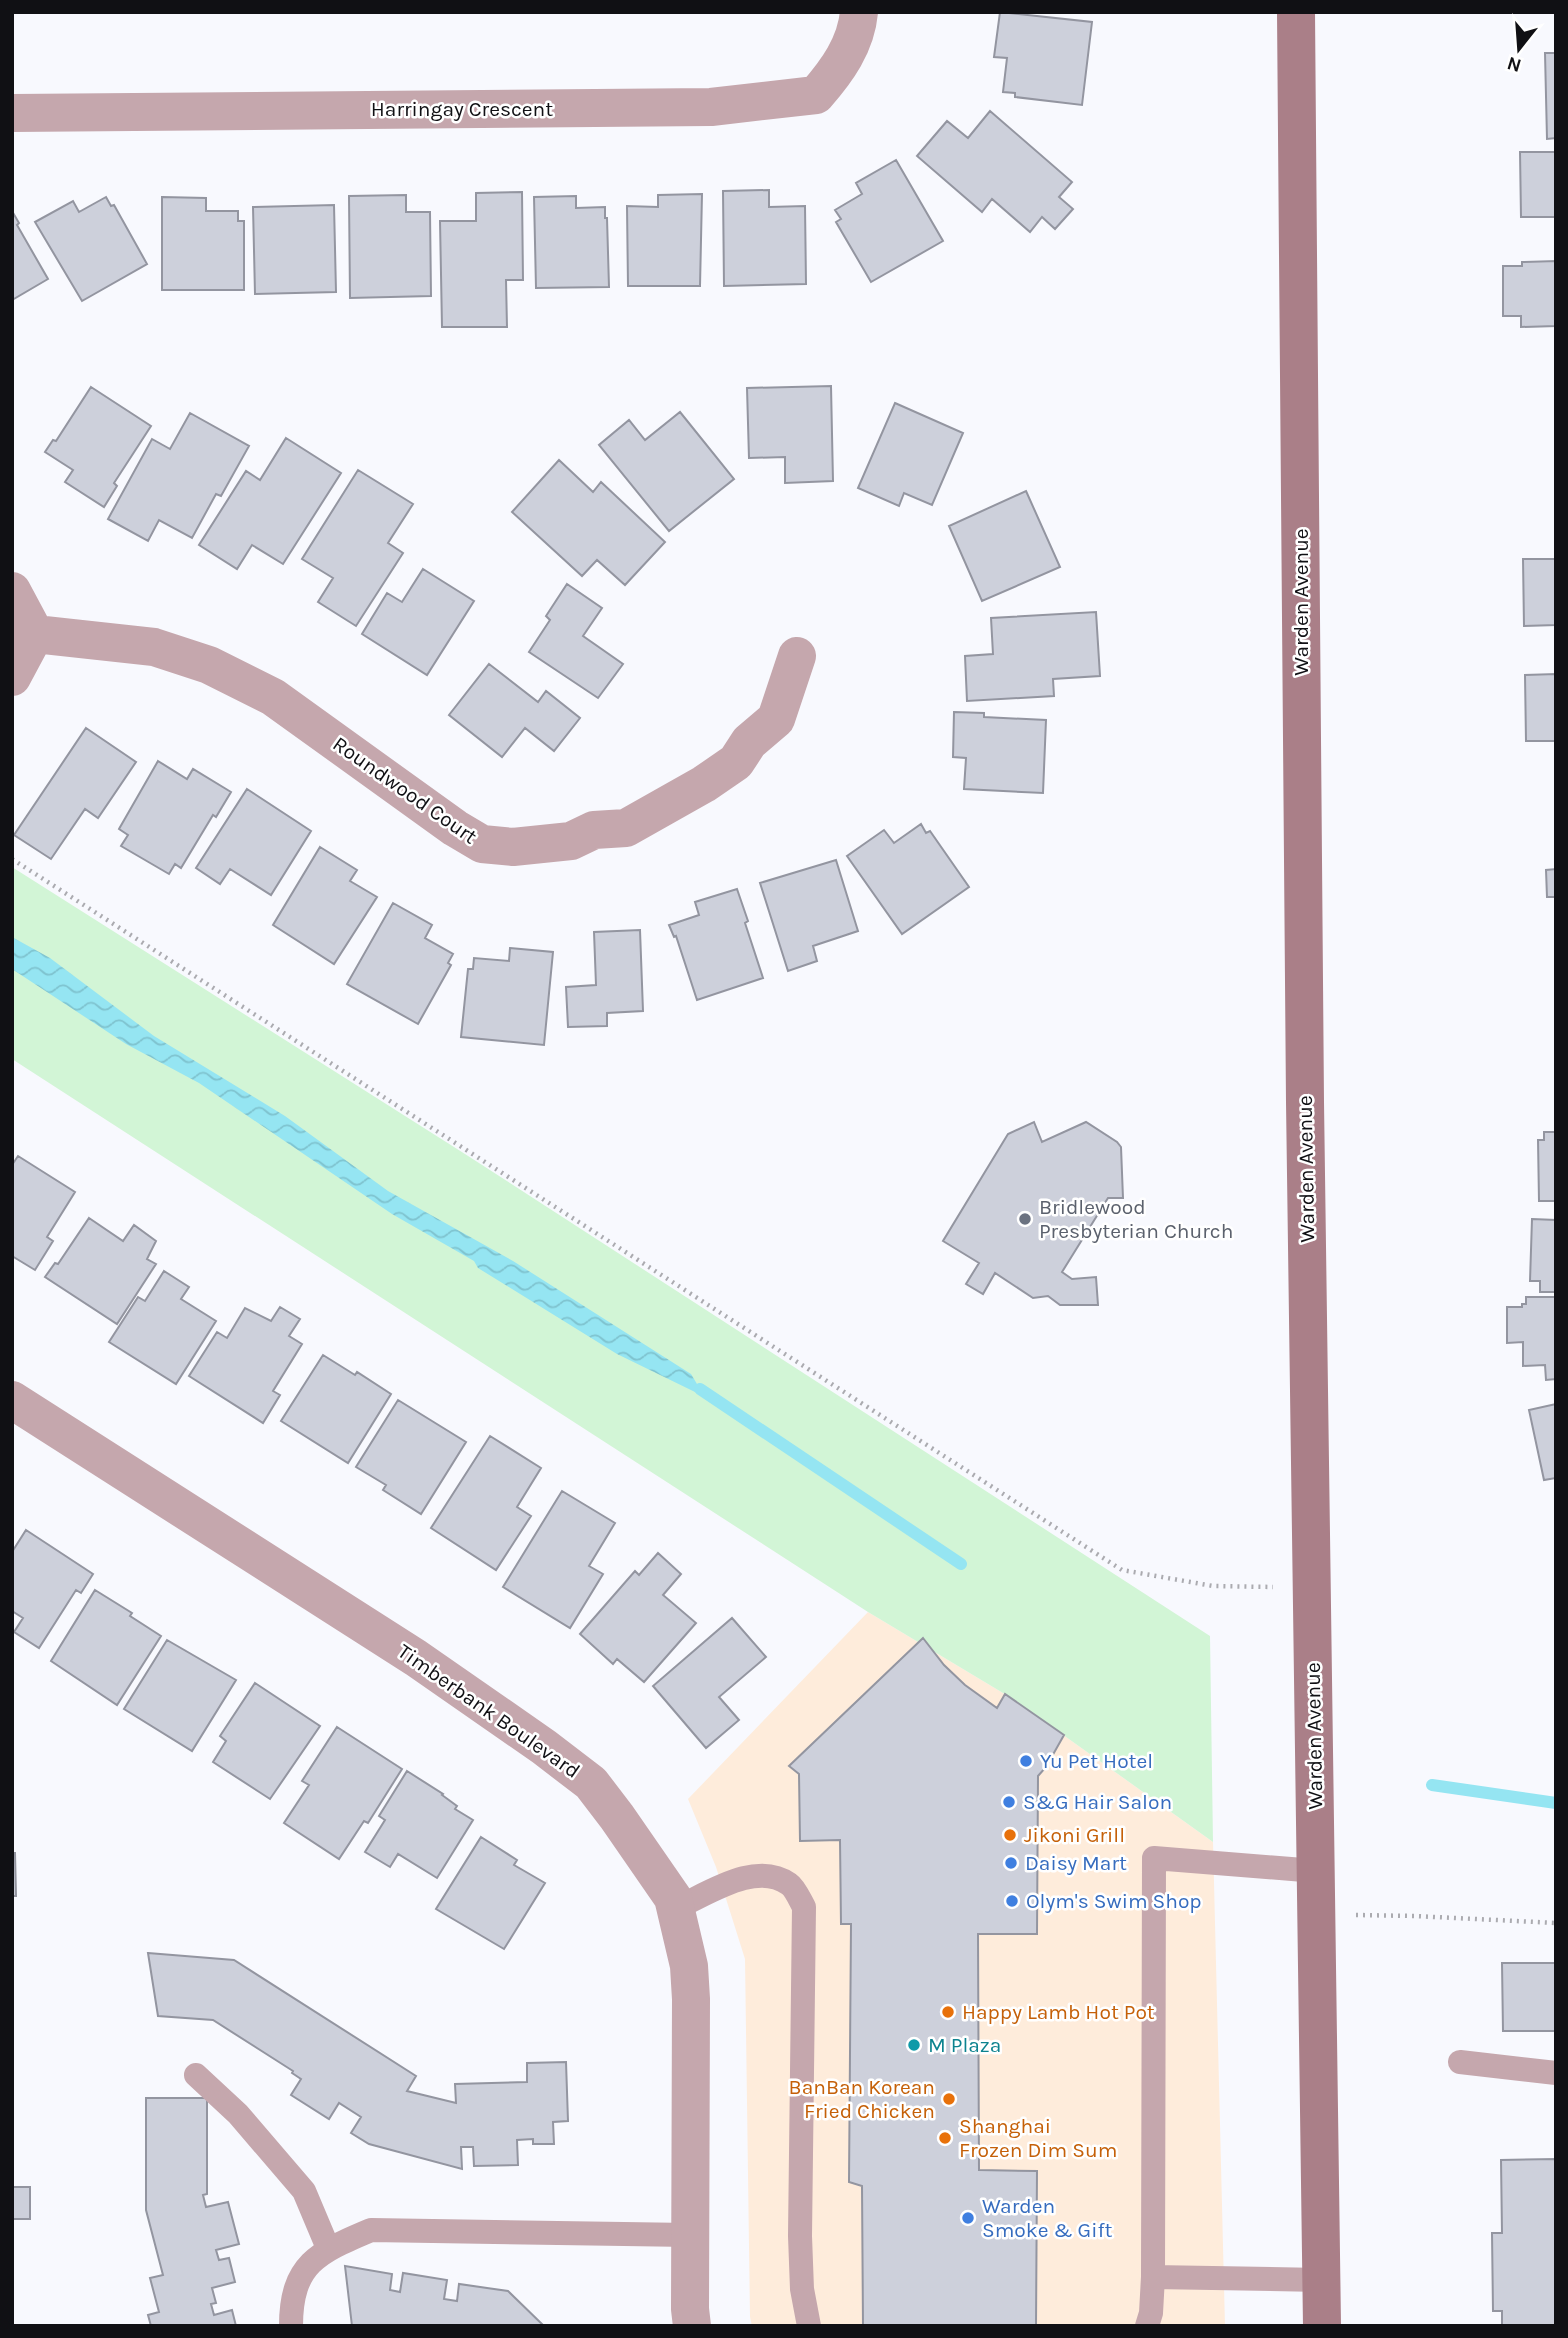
<svg xmlns="http://www.w3.org/2000/svg" width="1568" height="2338" font-family="Karla,sans-serif">
  <style>
    .commercial { fill: #feecdb }
    .green { fill: #d2f5d6 }
    .water { fill: url(#water-waves) }
    .lines { fill: none; stroke-linecap: round; stroke-linejoin: round }
    .stream { stroke: #95e5f2; stroke-width: 12 }
    .building { fill: #cdd0db; stroke: #9395a0; stroke-width: 2 }
    .path { stroke: #ababb0; stroke-width: 4.5; stroke-dasharray: 2 5; stroke-linecap: butt }
    .service { stroke: #c5a7ad; stroke-width: 24 }
    .minor { stroke: #c5a7ad; stroke-width: 38 }
    .secondary { stroke: #aa7f88; stroke-width: 38 }
    .worship-dot { fill: #6b7280; stroke: #fff; stroke-width: 2.5 }
    .shop-dot { fill: #3f7fe0; stroke: #fff; stroke-width: 2.5 }
    .food-dot { fill: #e8710a; stroke: #fff; stroke-width: 2.5 }
    .culture-dot { fill: #0f9aa8; stroke: #fff; stroke-width: 2.5 }
    .labels { text-anchor: middle; stroke-width: 5; stroke-linejoin: round; paint-order: stroke }
    .street-label { font-size: 21px; fill: #101014; stroke: #fff }
    .worship-label { font-size: 21px; fill: #5b616d; stroke: #fff; text-anchor: start }
    .shop-label { font-size: 21px; fill: #366cbe; stroke: #fff; text-anchor: start }
    .food-label { font-size: 21px; fill: #c56008; stroke: #fff; text-anchor: start }
    .culture-label { font-size: 21px; fill: #0d838f; stroke: #fff; text-anchor: start }
  </style>
  <defs>
    <pattern id="water-waves" width="16" height="10" patternUnits="userSpaceOnUse" patternTransform="scale(1.75)"><rect width="16" height="10" fill="#95e5f2"/><path d="M0 5q4-4 8 0t8 0" fill="none" stroke="#7fc3cf"/></pattern>
  </defs>
  <rect width="100%" height="100%" fill="#f8f9fe"/>
  <path class="commercial" d="M868,1612l145,87 200,143 12,484h-473l-2,-9 -5,-358 -29,-92 -28,-68z"/>
  <path class="green" d="M12,867l453,287 745,482 3,206 -200,-143 -145,-87 -856,-553z"/>
  <path class="water" d="M12,937l38,21 104,78 131,80 103,75 125,70 178,113 9,15 -5,3 -78,-38 -139,-86 -4,-7 -82,-47 -193,-131 -73,-39 -114,-75z"/>
  <g class="lines">
    <path class="stream" d="M700,1389l261,175
      M1432,1785l124,18"/>
  </g>
  <path class="building" d="M1000,12l92,10 -10,83 -67,-8v-4l-12,-1 4,-34 -13,-1z
    M1545,53h11v85l-9,1z
    M990,111l82,71 -13,15 14,12 -18,20 -13,-12 -12,15 -38,-33 -10,13 -65,-56 30,-35 21,17z
    M1520,152h36v65h-35z
    M896,160l47,81 -72,41 -35,-60 5,-3 -6,-9 27,-16 -6,-11z
    M769,190v17l36,-1 1,78 -82,2 -1,-95z
    M522,192l1,88h-17l1,47h-65l-2,-106h36v-28z
    M702,194l-2,92h-72l-1,-80 31,1v-12z
    M406,195v17h24l1,84 -81,2 -1,-102z
    M576,196v12l29,-1v11h2l2,69 -73,1 -2,-91z
    M106,197l5,9 3,-1 33,59 -65,37 -47,-79 38,-21 6,11z
    M162,197l44,1v13h32v10h6v69h-82z
    M334,205l2,87 -81,2 -2,-87z
    M12,211l7,12 -2,2 31,54 -36,21z
    M1556,261v65l-35,1v-11h-18v-50h19v-4z
    M831,386l2,95 -48,2v-26l-36,1 -2,-70z
    M91,387l60,39 -37,57 3,3 -13,21 -39,-25 8,-12 -28,-18 8,-12 3,1z
    M895,403l68,30 -31,72 -28,-12 -5,13 -41,-18z
    M680,412l54,67 -65,52 -70,-86 30,-25 16,20z
    M190,413l59,33 -28,50 -5,-2 -24,44 -33,-18 -11,21 -40,-22 44,-80 18,10z
    M286,438l55,35 -58,91 -31,-19 -15,24 -38,-24 47,-74 14,9z
    M559,460l34,32 8,-10 64,60 -40,43 -28,-25 -15,16 -70,-64z
    M358,470l55,34 -25,39 15,10 -47,73 -38,-24 15,-24 -31,-19z
    M1026,491l34,76 -78,34 -33,-75z
    M1523,559h33v66l-32,1z
    M423,569l51,32 -47,74 -65,-41 25,-41 15,9z
    M567,584l35,24 -19,28 40,28 -25,34 -69,-46 21,-32 -4,-4z
    M1096,612l4,64 -47,3 1,17 -87,5 -2,-45 28,-2 -2,-36z
    M489,664l49,38 8,-11 34,27 -26,33 -29,-23 -23,29 -53,-42z
    M1556,674v67h-30l-1,-66z
    M954,712l30,1v4l62,3 -3,73 -79,-4 2,-31 -13,-1z
    M86,728l50,34 -38,56 -13,-9 -34,50 -37,-24z
    M158,761l29,18 6,-10 38,23 -15,25 -3,-2 -32,53 -6,-4 -6,10 -48,-28 7,-11 -9,-6z
    M247,789l64,42 -40,64 -41,-26 -10,15 -24,-16z
    M921,824l5,9 4,-2 39,56 -67,47 -55,-78 37,-26 10,13z
    M320,847l37,23 -7,11 27,16 -43,67 -61,-39z
    M836,860l22,71 -45,15 4,15 -29,10 -28,-88z
    M1556,869v28h-9l-1,-27z
    M737,889l11,32 -3,2 18,55 -66,22 -21,-64 -2,1 -5,-12 30,-10 -4,-13z
    M393,903l39,22 -7,13 28,16 -5,9 3,2 -33,59 -71,-40z
    M640,930l3,81 -36,2v13l-39,1 -2,-40 30,-2 -2,-53z
    M510,948l43,4 -9,93 -83,-8 7,-68h5l1,-11 35,3z
    M1034,1122l8,20 44,-20 31,20 4,5 2,51h-15l-46,74 10,7 24,-2 2,28h-38l-12,-9 -15,2 -38,-25 -12,21 -17,-10 13,-21 -36,-22 65,-107z
    M1544,1132h12v69h-17l-1,-61h6z
    M18,1156l57,36 -28,45 6,4 -18,29 -23,-14v-91z
    M89,1218l34,23 11,-16 22,16 -9,18 9,5 -39,60 -72,-47 10,-14 3,1z
    M1532,1219l24,1v72h-16v-11h-10z
    M164,1271l25,16 -8,12 35,22 -40,63 -67,-42 29,-45 7,4z
    M1526,1297h30v82l-10,1 -1,-15 -22,1v-24l-16,1v-36h15v-3h4z
    M280,1307l20,12 -11,17 13,8 -29,47 7,4 -17,28 -74,-47 28,-44 10,6 18,-30 26,13z
    M323,1355l32,20 2,-3 34,22 -43,69 -67,-42z
    M398,1400l68,42 -45,72 -38,-24 3,-5 -30,-18z
    M1556,1404v74l-12,2 -15,-70z
    M490,1436l51,32 -24,39 14,9 -35,54 -65,-42z
    M562,1491l53,32 -26,43 14,8 -33,54 -67,-41z
    M26,1530l67,44 -12,19 -5,-3 -37,58 -25,-16 9,-14 -11,-7v-59z
    M658,1553l23,21 -18,21 33,28 -52,59 -27,-23 -4,5 -33,-30 55,-63 4,4z
    M95,1590l37,23 -2,3 31,20 -44,69 -66,-44z
    M732,1618l34,39 -47,40 20,23 -33,28 -53,-62z
    M923,1638l21,27 21,20 32,23 8,-14 59,41 -18,32 -8,9 -1,158h-59l1,236 58,1 -1,155h-173l-1,-140 -13,-4 2,-258h-10l-1,-84 -40,1 -1,-67 -10,-8z
    M167,1640l69,40 -44,71 -68,-42z
    M255,1683l65,43 -50,73 -57,-37 13,-21 -6,-5z
    M337,1727l65,42 -34,54 -4,-2 -25,38 -55,-36 25,-38 -7,-4z
    M407,1771l36,23 -1,1 15,11 -2,3 18,11 -36,58 -39,-24 -8,13 -25,-15 20,-32 -6,-4z
    M481,1837l36,23 -3,5 31,18 -41,66 -68,-40z
    M12,1853h3l1,43h-4z
    M148,1953l86,7 182,116 -9,15 49,12 -1,-19 72,-2v-19l39,-1 2,59 -15,1 1,22h-21v-5l-16,1 1,25 -44,1 -1,-19h-12l1,22 -93,-25 -18,-11 10,-16 -22,-14 -10,16 -38,-24 10,-16 -9,-6 1,-2 -80,-51 -55,-4z
    M1502,1963h54v68h-53z
    M146,2098h61v96l-4,1 3,12 22,-5 11,42 -23,6 3,10 10,-2 6,24 -23,6 4,15 -5,1 3,11 18,-5 4,16h-85l-3,-11 11,-3 -9,-34 13,-3 -17,-65z
    M1556,2159v167h-54v-15h-9l-1,-78h10l-1,-73z
    M12,2187h18v32h-18z
    M345,2266l47,8 -2,16 10,2 3,-19 44,7 -3,19 13,2 2,-17 49,7 36,35h-192z"/>
  <g class="lines">
    <path class="path" d="M12,859l1110,711 91,16 60,1
      M1356,1915l59,1 141,7"/>
    <path class="service" d="M676,1908c32,-14 80,-48 113,-24 6,4 11,16 15,23l-4,329 2,53 7,37
      M1460,2062l96,11
      M196,2075l42,39 66,77 24,57
      M1153,2277l169,3
      M291,2326c0,-63 28,-74 80,-96l319,5
      M1147,2326l4,-13 2,-36 1,-419 162,13"/>
    <path class="minor" d="M12,113l699,-6 105,-12c21,-24 40,-50 43,-83
      M12,591l23,43 -23,43
      M35,634l119,13 55,18 64,32 182,131 27,16 31,3 58,-6 23,-11 32,-2 78,-44 32,-22 13,-20 27,-23 21,-63
      M12,1400l404,258 128,89 47,36 26,34 56,81 16,68 2,33 -1,310 2,17"/>
    <path class="secondary" d="M1296,12l9,1090 17,1224"/>
  </g>
  <circle class="worship-dot" cx="1025" cy="1219" r="7"/>
  <g class="shop-dot">
    <circle cx="1026" cy="1761" r="7"/>
    <circle cx="1009" cy="1802" r="7"/>
    <circle cx="1011" cy="1863" r="7"/>
    <circle cx="1012" cy="1901" r="7"/>
    <circle cx="968" cy="2218" r="7"/>
  </g>
  <g class="food-dot">
    <circle cx="1010" cy="1835" r="7"/>
    <circle cx="948" cy="2012" r="7"/>
    <circle cx="949" cy="2099" r="7"/>
    <circle cx="945" cy="2138" r="7"/>
  </g>
  <circle class="culture-dot" cx="914" cy="2045" r="7"/>
  <g class="labels">
    <g class="street-label">
      <text x="462" y="116">Harringay Crescent</text>
      <text transform="translate(1301 602) rotate(-90)" y="7">Warden Avenue</text>
      <text transform="translate(405 790) rotate(35)" y="7">Roundwood Court</text>
      <text transform="translate(1306 1169) rotate(-91)" y="7">Warden Avenue</text>
      <text transform="translate(489 1711) rotate(35)" y="7">Timberbank Boulevard</text>
      <text transform="translate(1314 1736) rotate(-91)" y="7">Warden Avenue</text>
    </g>
    <g class="worship-label">
      <text x="1039" y="1214">Bridlewood<tspan x="1039" dy="24">Presbyterian Church</tspan></text>
    </g>
    <g class="shop-label">
      <text x="1040" y="1768">Yu Pet Hotel</text>
      <text x="1023" y="1809">S&amp;G Hair Salon</text>
      <text x="1025" y="1870">Daisy Mart</text>
      <text x="1026" y="1908">Olym's Swim Shop</text>
      <text x="982" y="2213">Warden<tspan x="982" dy="24">Smoke &amp; Gift</tspan></text>
    </g>
    <g class="food-label">
      <text x="1024" y="1842">Jikoni Grill</text>
      <text x="962" y="2019">Happy Lamb Hot Pot</text>
      <text x="935" y="2094" text-anchor="end">BanBan Korean<tspan x="935" dy="24">Fried Chicken</tspan></text>
      <text x="959" y="2133">Shanghai<tspan x="959" dy="24">Frozen Dim Sum</tspan></text>
    </g>
    <g class="culture-label">
      <text x="928" y="2052">M Plaza</text>
    </g>
  </g>
  <rect width="1568" height="2338" fill="none" stroke="#101014" stroke-width="28"/>
  <g transform="translate(1519 49) rotate(197)" stroke="#ffffff" stroke-width="5" paint-order="stroke">
  <path d="M0-5L12 26L0 18L-12 26Z" fill="#101014"/>
  <text y="-10" font-size="19" font-weight="bold" text-anchor="middle" fill="#101014">N</text>
  </g>
</svg>
